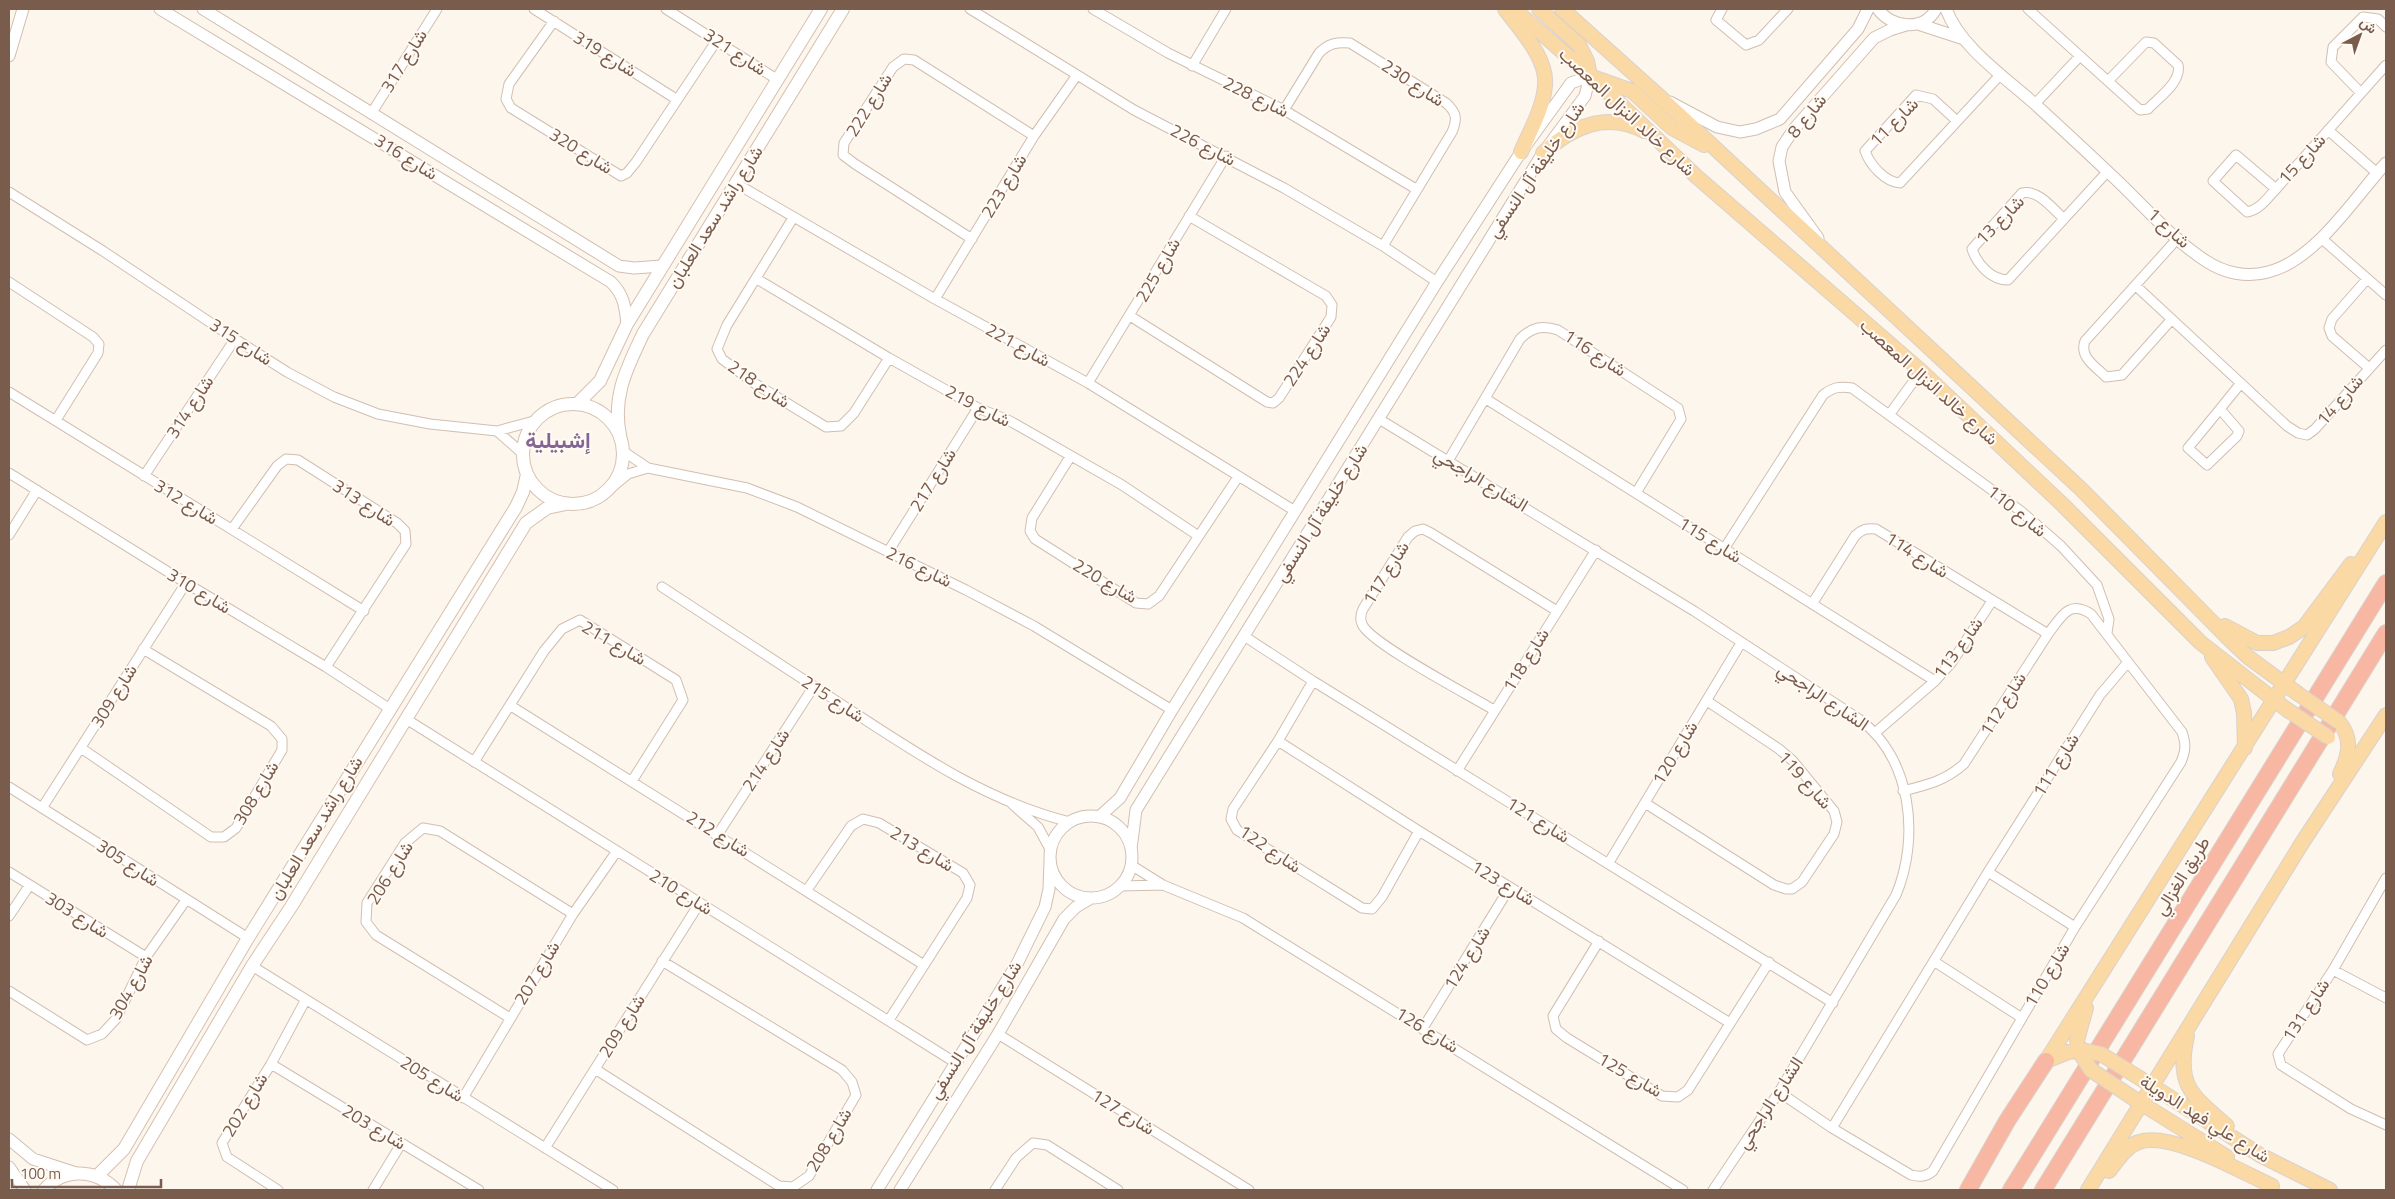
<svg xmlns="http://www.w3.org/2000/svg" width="2395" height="1199" font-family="'Titillium Web',Vazirmatn,sans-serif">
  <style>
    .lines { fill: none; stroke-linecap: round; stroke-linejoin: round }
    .minor-casing { stroke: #d1beb0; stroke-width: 11 }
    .tertiary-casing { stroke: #d1beb0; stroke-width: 13 }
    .secondary-casing { stroke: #d6c0b0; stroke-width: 14 }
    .primary-casing { stroke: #dad1cd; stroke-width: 16 }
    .motorway-casing { stroke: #dad1cd; stroke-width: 18 }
    .minor { stroke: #fff; stroke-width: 9 }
    .tertiary { stroke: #fff; stroke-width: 11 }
    .secondary { stroke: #fff; stroke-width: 12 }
    .primary { stroke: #fbd9a5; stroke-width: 14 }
    .motorway { stroke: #f7b7a3; stroke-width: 16 }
    .primary-bridge-casing { stroke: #dad1cd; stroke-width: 16; stroke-linecap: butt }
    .primary-bridge { stroke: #fbd9a5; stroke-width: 14 }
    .labels { text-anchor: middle; stroke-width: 4; stroke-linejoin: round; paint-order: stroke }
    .street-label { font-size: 18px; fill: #7a5c4d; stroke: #fffaf3 }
    .district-label { font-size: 22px; font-weight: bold; fill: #846695; stroke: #fffaf3 }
  </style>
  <rect width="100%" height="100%" fill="#fdf6ec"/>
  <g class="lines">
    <g class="minor-casing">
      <path id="minor" d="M534,9l142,90
        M666,9l112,71
        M970,9l164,101 150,78 99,58 54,36
        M1093,9l75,44 116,57 132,79
        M1722,9l-6,11 30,25 13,-5 29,-31
        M2028,9l112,101 8,-1c10,-11 34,-27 30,-44l-24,-22 -8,-1 -38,39
        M554,21l-45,63 -3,15 5,9 110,68 6,-3 9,-11 81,-122
        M1192,66l34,-57
        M2361,93l-30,-31 2,-15 30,-30 15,2 8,8
        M2035,104l45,-48
        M1284,110l35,-57c10,-10 18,-11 31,-10l96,60c10,9 12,15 6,29l-69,114
        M371,114l66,-105
        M1957,121l-24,-22 -17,-4 -51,56c5,14 20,31 35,32l100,-108
        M2328,130l49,43
        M737,184l198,115 153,84 207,128
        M2276,189l-40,-34 -23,26 34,31c13,-2 20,-14 29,-23l110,-124
        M9,192l94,59 132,88 52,33 47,25 44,17 52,10 67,7 37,-10
        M793,218l-66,107 -10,24 5,10 32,24 72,44 15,-1 13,-13 35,-55
        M2064,219c-11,-10 -26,-30 -42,-26l-50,56c5,15 19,31 36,31l100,-109
        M2321,238l65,57
        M972,239l-117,-75 -12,-9 1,-12 49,-76 11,-8 10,1 120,76
        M757,279l132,79 89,50 32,13 112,64 75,50
        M2367,279l-35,40 -3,9 3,8 37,32
        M9,282l84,55 6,7 -1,9 -42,67
        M2136,286l151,140 11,7 9,2 8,-6 71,-79
        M935,299l99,-163 43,-61
        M1130,316l137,86 6,1 6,-5 52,-81 1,-12 -6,-9 -137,-80
        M2172,319l-50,56 -16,2c-11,-11 -27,-20 -21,-36l93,-103
        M1088,383l138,-227
        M9,392l355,219
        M1486,399l449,282
        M2220,409l19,22 -2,5 -30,29 -19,-17z
        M2220,409l21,-26
        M1889,415l32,-44
        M1379,419l315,192 165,108c53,39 61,119 37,176l-117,197 -66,98
        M497,431l25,22
        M623,451l25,17 99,20 50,19 169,83 68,36 138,84
        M1070,457l-38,61 -2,13 5,8 101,64 12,1 11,-8 79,-119
        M1448,461l72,-122c12,-12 22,-14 38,-9l120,78 3,11 -45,74
        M9,473l177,110 140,84 64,42
        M144,476l91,-137
        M611,488l17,-14 20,-6
        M232,529l45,-63 9,-7 12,1 99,63 8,8 1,13 -80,123
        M9,535l28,-45
        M1724,549l99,-154c10,-8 17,-9 29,-7l170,124 39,34 36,39 12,34 -2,14
        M888,552l90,-144
        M662,587c60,39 119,78 179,117 72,47 144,97 229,118
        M1812,604l43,-68c7,-7 12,-8 21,-7l172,105
        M1244,636l69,45 520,322
        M1313,681l-35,60 -45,68 -2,10 6,11 125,78 10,1 10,-12 37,-66
        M511,706l413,259
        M1494,710c-23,-14 -125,-67 -132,-86 -2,-5 -1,-11 1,-15l45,-72 7,-6 8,-2 8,4 126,78
        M406,719l550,344
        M1876,732l59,-51 17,-19 40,-61
        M1278,741l141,90 311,192
        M81,748l130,89h13l12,-9 46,-78v-11l-11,-13 -128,-77
        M474,762l70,-111 18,-22 18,-9 96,60 7,20 -51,81
        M1457,771l139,-221
        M9,787l239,151
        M1645,803l129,82 12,4h6l10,-7 32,-48 3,-12 -3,-11 -41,-50 -14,-12 -72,-48
        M1012,804l26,23 12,22
        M42,808l144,-225
        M718,834l96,-148
        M1608,864l133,-221
        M1131,865l32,20 80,33 440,272
        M9,872l137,85
        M1988,872l87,55
        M2386,878l-53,92 -55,84 3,11 70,44 35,16
        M1120,886l43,-1
        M807,890l44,-64 12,-7 16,4 84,50 7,12 -3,13 -78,122
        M9,916l20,-30
        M1599,941l-46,75 3,13 11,9 95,58 16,1 10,-7 81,-128
        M1935,962l87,56
        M252,966l361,224
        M2333,970l53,28
        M9,991l78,49 15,-6 14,-15 30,-62 40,-57
        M510,1018l-134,-83 -10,-13 1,-19 38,-60 18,-15 17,3 133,83
        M1423,1028l87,-141
        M998,1034l251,156
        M271,1064l208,126
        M595,1069l184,117 14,1 16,-11 47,-81 -4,-13 -10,-12 -180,-109
        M1779,1092l53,36 79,47c9,2 15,2 22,-4l142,-244 106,-165c5,-12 5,-18 1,-30l-91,-118c-22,-15 -30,3 -43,20l-84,130c-19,17 -37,21 -61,27
        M463,1098l110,-184 44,-63
        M1832,1128l156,-256 112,-177 28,-33
        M545,1148l154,-244
        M278,1190l-51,-33 -5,-14 49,-79 34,-63
        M373,1190l28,-46
        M995,1190l21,-32 17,-15 14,2 71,45"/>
    </g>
    <g class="tertiary-casing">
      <path id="tertiary" d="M160,9l451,273c13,13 14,24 16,42
        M203,9l416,257 15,2 28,-2
        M1878,9c13,19 46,23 58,0
        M1946,9c14,38 60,69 90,96 24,22 48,44 72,67 32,29 62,66 98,89 18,12 41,17 62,11 48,-12 86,-74 118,-109
        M1918,24l46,15
        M9,56l14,-47
        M1670,102l47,25 23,5 16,-3 24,-10 78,-90 10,-20
        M1818,238l-33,-46 -6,-31 3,-14 12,-18 80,-91 16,-8 16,-5
        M1050 857a41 41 0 1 1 82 0a41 41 0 1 1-82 0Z
        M1099,817l21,-19 52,-88 265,-428 84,-130 50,-69 19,-7 -5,20 -42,57 -407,657 -5,39
        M9,1139l24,20 43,14
        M9,1167l16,23
        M877,1190l140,-226 28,-57 4,-18 1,-28
        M900,1190l98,-156 66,-115 12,-12 15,-9"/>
    </g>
    <g class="secondary-casing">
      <path id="secondary" d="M523 454a50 50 0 1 1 100 0a50 50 0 1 1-100 0Z
        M577,404l23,-23 27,-57 194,-315
        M620,435c-8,-39 7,-67 23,-101l200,-325
        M97,1176l27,-27 124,-211 268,-431 7,-15 4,-18
        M44,1190c20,-23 52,-21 72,0
        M128,1190l9,-29 115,-195 39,-59 235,-384 21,-15 19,-4"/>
    </g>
    <g class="primary-casing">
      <path id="primary" d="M1505,9c15,21 43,49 40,77 -2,23 -15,45 -24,66
        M1514,9l83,73 100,95 224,194 142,134 138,138 85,66
        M1539,9l40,36 8,16 3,15 42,15 40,37 32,17
        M1562,9l98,88 421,392 145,147 22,21 49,36
        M1543,153c29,-26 63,-42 101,-22
        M2225,626l32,17h16l16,-6 15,-10 47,-63
        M2212,657l29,42 3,14 1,35
        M2339,722c14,17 10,33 1,52
        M2187,1036c-11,49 4,59 40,90
        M2080,1053l-3,-13 9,-32
        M2046,1061l340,-539
        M2046,1061l22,-9 14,-2
        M2146,1082l114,73 70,35
        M2136,1100l91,57
        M2109,1171c8,-10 17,-25 30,-29 32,-11 103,30 133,44
        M2088,1190l214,-347 84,-128"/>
    </g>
    <g class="motorway-casing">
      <path id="motorway" d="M1968,1190l39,-69 39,-60
        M2011,1190l375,-607
        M2043,1190l343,-557"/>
    </g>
    <use href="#minor" class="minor"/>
    <use href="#tertiary" class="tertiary"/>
    <use href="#secondary" class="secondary"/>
    <use href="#primary" class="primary"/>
    <use href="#motorway" class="motorway"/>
    <g class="primary-bridge-casing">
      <path id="primary-bridge" d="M2297,693l42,29
        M2286,709l42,28
        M2082,1050l19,4 45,28
        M2080,1053l11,17 45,30"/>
    </g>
    <use href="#primary-bridge" class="primary-bridge"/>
  </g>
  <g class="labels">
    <g class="street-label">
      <text transform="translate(735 52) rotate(33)" y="6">شارع 321</text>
      <text transform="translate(605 54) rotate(32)" y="6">شارع 319</text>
      <text transform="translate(404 61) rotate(-58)" y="6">شارع 317</text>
      <text transform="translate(1413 83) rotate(33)" y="6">شارع 230</text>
      <text transform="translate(1256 97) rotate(26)" y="6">شارع 228</text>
      <text transform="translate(869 105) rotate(-58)" y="6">شارع 222</text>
      <text transform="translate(1627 112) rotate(43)" y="6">شارع خالد النزال المعصب</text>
      <text transform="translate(1807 116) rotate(-51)" y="6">شارع 8</text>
      <text transform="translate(1894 122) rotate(-45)" y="6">شارع 11</text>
      <text transform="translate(1203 145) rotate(27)" y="6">شارع 226</text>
      <text transform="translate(581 151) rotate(32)" y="6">شارع 320</text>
      <text transform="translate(406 157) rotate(32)" y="6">شارع 316</text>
      <text transform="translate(2302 159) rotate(-48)" y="6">شارع 15</text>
      <text transform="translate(1536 170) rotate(-56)" y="6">شارع خليفة آل النسفي</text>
      <text transform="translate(1004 186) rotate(-59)" y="6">شارع 223</text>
      <text transform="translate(715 217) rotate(-58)" y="6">شارع راشد سعد العلبان</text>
      <text transform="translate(2000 220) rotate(-46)" y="6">شارع 13</text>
      <text transform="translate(2169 228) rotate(42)" y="6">شارع 1</text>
      <text transform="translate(1158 270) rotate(-60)" y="6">شارع 225</text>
      <text transform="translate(241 342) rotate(33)" y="6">شارع 315</text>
      <text transform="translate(1018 345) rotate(29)" y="6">شارع 221</text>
      <text transform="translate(1595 353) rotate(33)" y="6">شارع 116</text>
      <text transform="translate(1307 355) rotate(-57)" y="6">شارع 224</text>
      <text transform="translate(1929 382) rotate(42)" y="6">شارع خالد النزال المعصب</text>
      <text transform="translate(759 384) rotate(34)" y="6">شارع 218</text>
      <text transform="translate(2340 400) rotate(-49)" y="6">شارع 14</text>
      <text transform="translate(978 406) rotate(27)" y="6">شارع 219</text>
      <text transform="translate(190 407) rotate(-57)" y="6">شارع 314</text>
      <text transform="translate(933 480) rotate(-58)" y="6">شارع 217</text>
      <text transform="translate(1481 480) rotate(31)" y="6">الشارع الراجحي</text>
      <text transform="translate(186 502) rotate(31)" y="6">شارع 312</text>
      <text transform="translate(364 503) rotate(33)" y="6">شارع 313</text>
      <text transform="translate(2017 511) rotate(39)" y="6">شارع 110</text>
      <text transform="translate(1321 513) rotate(-58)" y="6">شارع خليفة آل النسفي</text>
      <text transform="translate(1710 540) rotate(32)" y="6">شارع 115</text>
      <text transform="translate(1917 555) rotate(32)" y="6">114 شارع</text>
      <text transform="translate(919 567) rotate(26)" y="6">شارع 216</text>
      <text transform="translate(1386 573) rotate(-58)" y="6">شارع 117</text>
      <text transform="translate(1105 581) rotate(30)" y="6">شارع 220</text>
      <text transform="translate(199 591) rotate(31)" y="6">شارع 310</text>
      <text transform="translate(614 643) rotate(30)" y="6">شارع 211</text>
      <text transform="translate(1958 648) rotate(-54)" y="6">شارع 113</text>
      <text transform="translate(1526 660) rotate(-58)" y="6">شارع 118</text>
      <text transform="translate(114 696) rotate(-58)" y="6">شارع 309</text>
      <text transform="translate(1823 697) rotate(34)" y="6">الشارع الراجحي</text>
      <text transform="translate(833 699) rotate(33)" y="6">شارع 215</text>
      <text transform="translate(2003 704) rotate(-58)" y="6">شارع 112</text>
      <text transform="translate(1675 753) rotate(-59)" y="6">شارع 120</text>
      <text transform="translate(766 760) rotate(-57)" y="6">شارع 214</text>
      <text transform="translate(2056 765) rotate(-58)" y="6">شارع 111</text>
      <text transform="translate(1805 780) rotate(48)" y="6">شارع 119</text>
      <text transform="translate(256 793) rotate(-59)" y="6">شارع 308</text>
      <text transform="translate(1538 820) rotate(32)" y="6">شارع 121</text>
      <text transform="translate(316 828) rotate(-59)" y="6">شارع راشد سعد العلبان</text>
      <text transform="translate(718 834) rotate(32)" y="6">شارع 212</text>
      <text transform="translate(922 849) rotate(31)" y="6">شارع 213</text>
      <text transform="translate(1270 849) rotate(34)" y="6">شارع 122</text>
      <text transform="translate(128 863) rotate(33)" y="6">شارع 305</text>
      <text transform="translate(390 873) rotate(-58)" y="6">شارع 206</text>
      <text transform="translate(2182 876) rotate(-58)" y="6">طريق الغزالي</text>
      <text transform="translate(1503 883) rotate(31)" y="6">شارع 123</text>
      <text transform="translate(681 892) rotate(32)" y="6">شارع 210</text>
      <text transform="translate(77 915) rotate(32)" y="6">شارع 303</text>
      <text transform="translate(1467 958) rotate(-58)" y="6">شارع 124</text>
      <text transform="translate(537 973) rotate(-59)" y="6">شارع 207</text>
      <text transform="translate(2047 975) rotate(-59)" y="6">شارع 110</text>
      <text transform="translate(131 987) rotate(-61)" y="6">شارع 304</text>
      <text transform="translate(2306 1010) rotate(-57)" y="6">شارع 131</text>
      <text transform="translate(622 1026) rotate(-58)" y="6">شارع 209</text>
      <text transform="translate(975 1030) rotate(-58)" y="6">شارع خليفة آل النسفي</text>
      <text transform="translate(1427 1030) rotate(32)" y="6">شارع 126</text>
      <text transform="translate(1630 1075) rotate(30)" y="6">شارع 125</text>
      <text transform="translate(432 1079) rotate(32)" y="6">شارع 205</text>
      <text transform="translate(1770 1103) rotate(-57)" y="6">الشارع الراجحي</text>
      <text transform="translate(245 1105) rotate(-59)" y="6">شارع 202</text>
      <text transform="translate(1123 1112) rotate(32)" y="6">شارع 127</text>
      <text transform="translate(2205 1119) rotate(32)" y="6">شارع علي فهد الدويلة</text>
      <text transform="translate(374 1127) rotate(31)" y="6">شارع 203</text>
      <text transform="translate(829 1140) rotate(-59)" y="6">شارع 208</text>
    </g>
    <g class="district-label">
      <text x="558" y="448">إشبيلية</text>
    </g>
  </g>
  <rect width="2395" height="1199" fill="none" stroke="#7a5c4d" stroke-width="20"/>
  <g transform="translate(2360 35) rotate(41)" stroke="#fffaf3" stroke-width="4" paint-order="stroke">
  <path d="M0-4L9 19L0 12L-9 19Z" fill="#7a5c4d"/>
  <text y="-8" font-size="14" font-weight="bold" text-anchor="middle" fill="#7a5c4d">ش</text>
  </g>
  <path d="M12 1179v8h149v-8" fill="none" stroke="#7a5c4d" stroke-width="2.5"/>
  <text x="20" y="1179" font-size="15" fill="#7a5c4d" stroke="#fffaf3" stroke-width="4" paint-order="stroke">100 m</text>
</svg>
